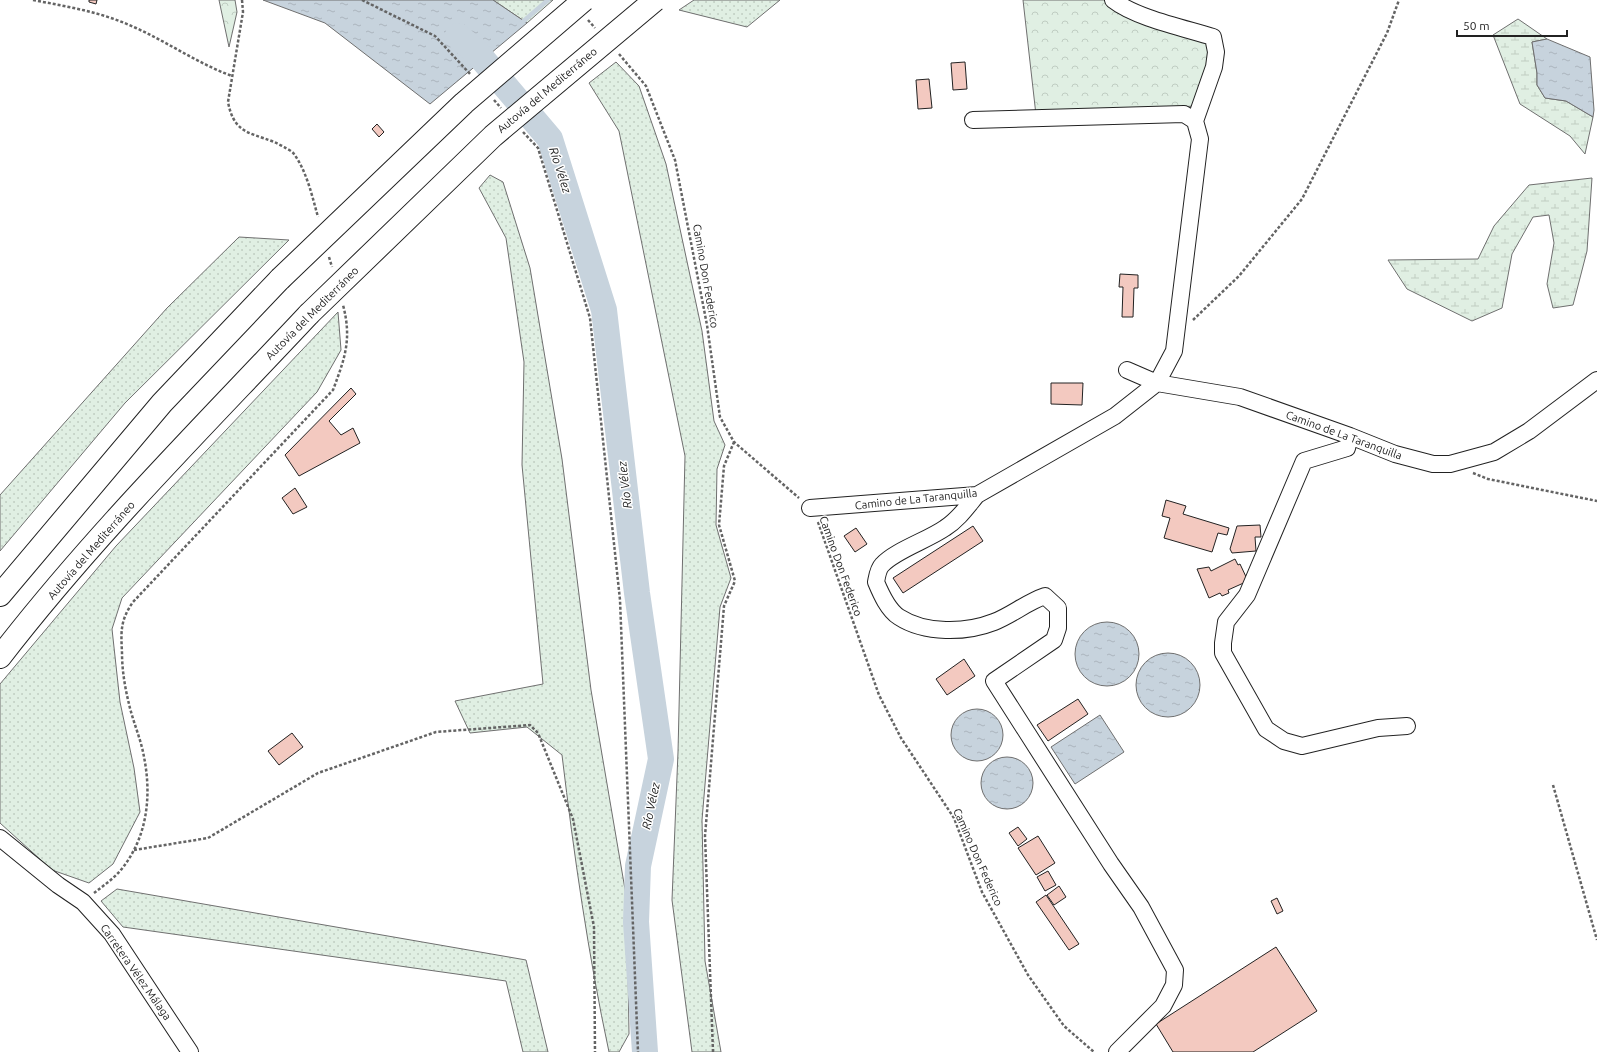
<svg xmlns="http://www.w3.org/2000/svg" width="1597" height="1052" font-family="Ubuntu,sans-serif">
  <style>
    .green { fill: url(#green-dots); stroke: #6f6f6f }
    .forest { fill: url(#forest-crowns); stroke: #6f6f6f }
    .wetland { fill: url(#wetland-marsh); stroke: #6f6f6f }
    .water { fill: url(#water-ripples); stroke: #6f6f6f }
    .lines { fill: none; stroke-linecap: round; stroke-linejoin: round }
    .stream { stroke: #c7d3dd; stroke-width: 4.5 }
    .river { stroke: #c7d3dd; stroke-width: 26 }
    .building { fill: #f3c9c0; stroke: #222 }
    .minor-casing { stroke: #222; stroke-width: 18 }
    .highway-casing { stroke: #222; stroke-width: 24 }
    .path { stroke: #646464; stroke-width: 2.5; stroke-dasharray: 3 2; stroke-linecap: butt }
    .minor { stroke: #fff; stroke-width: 16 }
    .highway { stroke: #fff; stroke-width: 22 }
    .highway-bridge-casing { stroke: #222; stroke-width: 24; stroke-linecap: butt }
    .highway-bridge { stroke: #fff; stroke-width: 22 }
    .labels { text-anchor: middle; stroke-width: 3; stroke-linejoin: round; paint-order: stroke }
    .street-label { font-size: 11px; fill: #222; stroke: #fff }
    .water-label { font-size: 12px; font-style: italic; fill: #222; stroke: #fff }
  </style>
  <defs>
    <pattern id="green-dots" width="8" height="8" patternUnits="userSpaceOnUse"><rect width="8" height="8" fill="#e0efe3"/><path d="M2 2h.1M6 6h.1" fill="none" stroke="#c0cdc2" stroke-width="1.8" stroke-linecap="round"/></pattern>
    <pattern id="forest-crowns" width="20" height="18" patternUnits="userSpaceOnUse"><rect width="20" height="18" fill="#e0efe3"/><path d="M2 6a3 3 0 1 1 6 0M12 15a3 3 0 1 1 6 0" fill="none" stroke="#c0cdc2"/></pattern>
    <pattern id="wetland-marsh" width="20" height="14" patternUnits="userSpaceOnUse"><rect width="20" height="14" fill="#e0efe3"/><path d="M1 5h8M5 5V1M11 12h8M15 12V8" fill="none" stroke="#c0cdc2"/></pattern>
    <pattern id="water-ripples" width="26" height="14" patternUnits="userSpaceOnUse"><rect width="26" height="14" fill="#c7d3dd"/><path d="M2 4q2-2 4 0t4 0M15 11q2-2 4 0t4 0" fill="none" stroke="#abb5bd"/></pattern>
  </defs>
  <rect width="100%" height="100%" fill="#fff"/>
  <path class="green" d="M493,0h60l-26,23z
    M694,0h86l-33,27 -68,-17z
    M616,62l23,24 27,78 36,167 12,90 11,24 -8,24 -1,56 15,53 -11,29 -18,213 3,141 16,91h-29l-20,-152 6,-148 7,-296 -66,-325 -30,-48z
    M490,175l13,7 27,86 32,191 29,231 36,211 2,133 -10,18h-10c-21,-98 -35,-197 -47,-297l-35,-28 -57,6 -15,-32 88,-17 -21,-219 2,-103 -18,-124 -27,-50z
    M239,237l50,3 -164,163 -125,148v-56l167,-187z
    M338,312l3,38 -24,42 -195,206 -10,31 8,73 14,66 6,44 -27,52 -24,19 -37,-13 -52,-47v-139l116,-138z
    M117,889l409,71 22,92h-25l-17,-71 -383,-54 -22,-26z"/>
  <path class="forest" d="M219,0h16l2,12 -8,35z
    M1023,0h96l101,36 -25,70 -159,9z"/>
  <path class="wetland" d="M1518,19l29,20 -15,3 5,31v12l8,13 21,3 27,16 -8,37 -15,-18 -50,-32 -27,-69z
    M1592,178l-5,73 -14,54 -20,3 -6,-24 7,-41 -5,-28 -16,2 -21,37 -10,54 -30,13 -65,-32 -19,-29 90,-1 16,-33 35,-41z"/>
  <path class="water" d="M263,0h230l34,23 -97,81 -105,-81z
    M1547,39l43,18 4,53 -1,7 -27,-16 -21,-3 -8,-13v-12l-5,-31z
    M1075 654a32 32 0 1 1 64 0a32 32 0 1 1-64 0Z
    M1136 685a32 32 0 1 1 64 0a32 32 0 1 1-64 0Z
    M951 735a26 26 0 1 1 52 0a26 26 0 1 1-52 0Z
    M1100,715l24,37 -49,32 -24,-37z
    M981 783a26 26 0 1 1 52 0a26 26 0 1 1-52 0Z"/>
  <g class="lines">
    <path class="stream" d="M519,25l29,-25"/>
    <path class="river" d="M458,36l21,19 71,84 54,171 33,283 24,166 -23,107 -2,56 9,130"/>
  </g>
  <path class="building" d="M89,0h8l-1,4 -7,-2z
    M965,62l2,27 -14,1 -2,-27z
    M929,79l3,29 -14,1 -2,-29z
    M377,124l7,8 -5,5 -7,-8z
    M1120,274l18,1v13h-4l-1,29h-11l1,-30h-4z
    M1051,383h32l-1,22 -31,-1z
    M351,388l5,6 -27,27 12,14 12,-7 7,15 -61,33 -14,-21z
    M295,488l12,19 -14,7 -11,-16z
    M1166,500l20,6 -3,8 46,14 -2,7 -9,-2 -6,19 -48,-14 6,-20 -8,-2z
    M1260,525l1,12h-6l1,14 -24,2 -2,-4 7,-23z
    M973,526l10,15 -80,52 -10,-15z
    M856,528l11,16 -12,8 -11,-16z
    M1235,559l3,6 2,-1 8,17 -20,9 1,3 -7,3 -2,-3 -11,5 -12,-29 12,-2 2,4z
    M964,659l11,17 -28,19 -11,-16z
    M1078,699l10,15 -40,27 -11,-16z
    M292,733l11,14 -24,18 -11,-14z
    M1018,827l9,12 -9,7 -9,-13z
    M1038,836l17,27 -19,12 -18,-27z
    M1048,871l8,14 -11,6 -8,-14z
    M1059,886l7,11 -12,8 -7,-10z
    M1046,895l33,49 -10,6 -33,-48z
    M1277,898l6,13 -6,3 -6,-13z
    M1276,947l41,64 -64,41h-80l-17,-28z"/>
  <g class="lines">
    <g class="minor-casing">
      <path id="minor" d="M973,120l211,-6 11,7
        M1127,370l30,13 83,14 110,39 45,18 38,10h17l44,-12 35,-21 68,-51
        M1350,436l-3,12 -43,13 -57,134 -21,27 -3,21v10l43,76 18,12 18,5 76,-18 29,-2
        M977,495c-10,12 -19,25 -32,33 -17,12 -51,23 -63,37 -4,4 -5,12 -6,17 5,12 12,28 23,35 26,17 67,16 95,5 18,-7 33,-20 51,-26l13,12v20l-4,12 -60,41 117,183 30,43 34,63 -1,15 -11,21 -46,46
        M810,508l167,-13 138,-79 42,-33 17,-32 26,-212 -5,-18 19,-54 2,-15 -3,-15c-29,-9 -77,-19 -100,-37
        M0,838l58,47 25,17 29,32 78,118"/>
    </g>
    <g class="highway-casing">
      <path id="highway" d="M0,595l162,-192 118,-124
        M0,657c94,-122 204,-231 309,-343"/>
    </g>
    <path class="path" d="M33,0c36,7 69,12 103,28 33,15 63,36 96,48
      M242,0l1,12 -15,90c7,37 28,29 56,45 3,2 8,4 10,7 13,18 18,42 24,63
      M362,0l73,36 36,39
      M588,20l7,8
      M619,54l27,32 29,74 32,165 13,92 14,25 65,56
      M494,100l7,8
      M523,132l15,16 52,170 30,282 18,452
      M329,257l3,10
      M1193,320l46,-44 63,-77 85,-166 12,-33
      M1473,473l15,6 109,22
      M818,522l61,173 22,43 53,80 28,74 46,83 36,51 30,26
      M1553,785l44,155
      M134,850l74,-12 110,-65 118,-41 94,-7 8,8 35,86 21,108 1,125
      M94,893c9,-7 19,-14 26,-22 27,-32 32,-74 24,-114 -3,-18 -11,-35 -15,-53 -4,-16 -7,-34 -7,-51 -1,-22 -2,-32 11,-51l200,-212c12,-32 19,-51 10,-85
      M713,1052l-8,-216 19,-230 11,-25 -16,-56 5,-59 10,-24"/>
    <use href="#minor" class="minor"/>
    <use href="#highway" class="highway"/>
    <g class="highway-bridge-casing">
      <path id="highway-bridge" d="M280,279l184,-176 120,-103
        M309,314l184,-178 162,-136"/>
    </g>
    <use href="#highway-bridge" class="highway-bridge"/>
  </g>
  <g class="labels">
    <g class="street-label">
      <text transform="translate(547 90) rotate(-40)" y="4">Autovía del Mediterráneo</text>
      <text transform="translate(706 276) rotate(80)" y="4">Camino Don Federico</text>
      <text transform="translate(312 313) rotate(-45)" y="4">Autovía del Mediterráneo</text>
      <text transform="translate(1344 435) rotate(20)" y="4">Camino de La Taranquilla</text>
      <text transform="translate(916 499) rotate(-6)" y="4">Camino de La Taranquilla</text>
      <text transform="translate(91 550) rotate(-49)" y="4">Autovía del Mediterráneo</text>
      <text transform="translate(841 566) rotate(70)" y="4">Camino Don Federico</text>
      <text transform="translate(978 857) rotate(66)" y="4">Camino Don Federico</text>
      <text transform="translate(136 972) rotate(55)" y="4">Carretera Vélez Málaga</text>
    </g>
    <g class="water-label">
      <text transform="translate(560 170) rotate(72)" y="4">Río Vélez</text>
      <text transform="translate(625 485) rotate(-97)" y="4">Río Vélez</text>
      <text transform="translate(651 806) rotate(-78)" y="4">Río Vélez</text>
    </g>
  </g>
  <path d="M1457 30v6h110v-6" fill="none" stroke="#222222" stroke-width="2"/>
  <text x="1463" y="30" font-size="12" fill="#222222" stroke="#ffffff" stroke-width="3" paint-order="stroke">50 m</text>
</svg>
